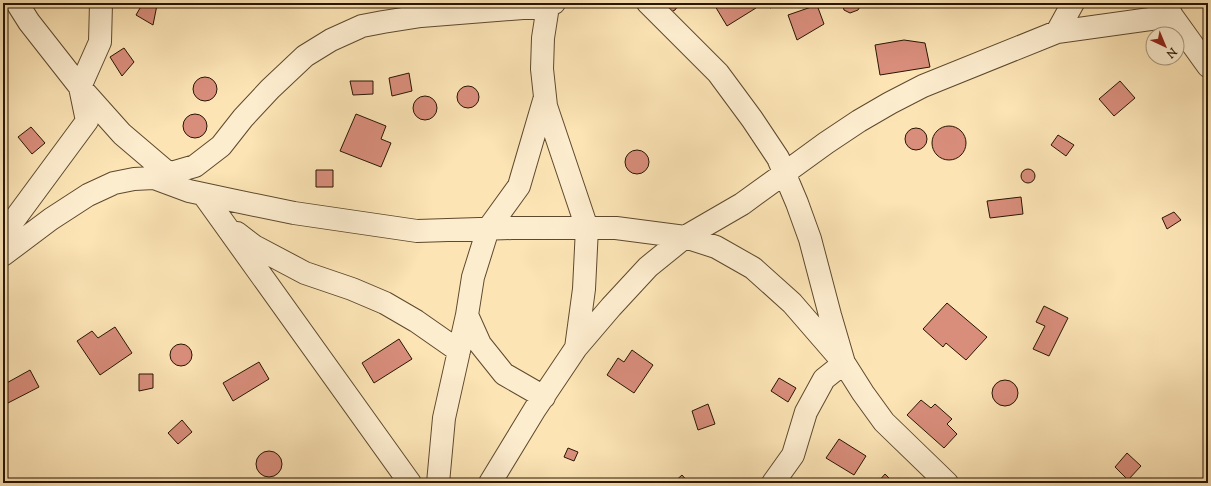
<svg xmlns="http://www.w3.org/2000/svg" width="1211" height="486" font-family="'Sorts Mill Goudy',serif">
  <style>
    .building { fill: #d98e7c; stroke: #281501 }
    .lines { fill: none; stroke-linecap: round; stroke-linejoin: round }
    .street-casing { stroke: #5d492e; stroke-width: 24 }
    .street { stroke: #fdedcf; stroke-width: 22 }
  </style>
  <rect width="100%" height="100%" fill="#fce4b5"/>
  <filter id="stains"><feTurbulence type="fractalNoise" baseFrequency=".005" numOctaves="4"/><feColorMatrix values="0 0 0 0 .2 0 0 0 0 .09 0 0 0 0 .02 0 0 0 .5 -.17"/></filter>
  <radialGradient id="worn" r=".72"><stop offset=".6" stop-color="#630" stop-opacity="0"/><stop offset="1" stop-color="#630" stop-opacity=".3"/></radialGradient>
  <path class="building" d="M143,3h10l4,2 -4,20 -17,-10z
    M652,3h28l-5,7 -4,2z
    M720,3h33l3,5 -29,18 -12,-20z
    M768,3h13l-11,5z
    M842,3h19v2l-3,5 -8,3 -6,-3z
    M817,5l7,19 -27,16 -9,-25z
    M904,40l21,3 5,24 -50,8 -5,-30z
    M124,48l10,14 -12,14 -12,-19z
    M409,73l3,18 -20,5 -3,-18z
    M193 89a12 12 0 1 1 24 0a12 12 0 1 1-24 0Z
    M350,81h23v13l-20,1z
    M1120,81l15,17 -21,18 -15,-17z
    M457 97a11 11 0 1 1 22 0a11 11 0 1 1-22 0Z
    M413 108a12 12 0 1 1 24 0a12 12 0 1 1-24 0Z
    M183 126a12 12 0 1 1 24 0a12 12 0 1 1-24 0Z
    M356,114l30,12 -5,13 10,4 -10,24 -41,-16z
    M932 143a17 17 0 1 1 34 0a17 17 0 1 1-34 0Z
    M31,127l14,16 -13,11 -14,-17z
    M905 139a11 11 0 1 1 22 0a11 11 0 1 1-22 0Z
    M1058,135l16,10 -8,11 -15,-11z
    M625 162a12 12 0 1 1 24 0a12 12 0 1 1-24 0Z
    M1021 176a7 7 0 1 1 14 0a7 7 0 1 1-14 0Z
    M316,170h17v17h-17z
    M1021,197l2,17 -33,4 -3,-17z
    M1174,212l7,8 -14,9 -5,-11z
    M947,303l40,34 -21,23 -20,-17 -3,4 -20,-18z
    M1044,306l24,12 -19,38 -16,-7 12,-23 -9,-4z
    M115,327l17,26 -32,22 -23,-34 15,-10 6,7z
    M399,339l13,20 -38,24 -12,-20z
    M170 355a11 11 0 1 1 22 0a11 11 0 1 1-22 0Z
    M632,350l21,15 -19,28 -27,-18 11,-17 6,4z
    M259,362l10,17 -36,22 -10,-18z
    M30,370l9,17 -33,17 -3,-5v-14z
    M139,374h14v14l-14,3z
    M779,378l17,10 -8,14 -17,-11z
    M992 393a13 13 0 1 1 26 0a13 13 0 1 1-26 0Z
    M921,400l10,8 4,-4 17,15 -5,5 10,10 -13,14 -37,-33z
    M708,404l7,20 -17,6 -6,-19z
    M182,420l10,12 -14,12 -10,-11z
    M839,439l27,17 -12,19 -28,-17z
    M568,448l10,4 -4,9 -10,-4z
    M256 464a13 13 0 1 1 26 0a13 13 0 1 1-26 0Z
    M1127,453l14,13 -13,14 -13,-13z
    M885,474l9,9h-17z
    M682,475l7,8h-16z"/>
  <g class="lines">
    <g class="street-casing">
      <path id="street" d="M17,3l12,19 51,65 42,47 47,40
        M554,3l-6,3 -5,32 -1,31 4,37 41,122 -3,61 -8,59
        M648,3l70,70 34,46 26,39 19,45 13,36 20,76 14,48 -20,16 -18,33 -13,43 -20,28
        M1166,3l6,13 36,50
        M1057,32l16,-29
        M154,178l41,-12 26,-20 22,-28 27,-29 35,-33 26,-16 31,-14 21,-4 38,-6 127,-10v-3
        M203,194l207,289
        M237,233l17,13 51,27 47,16 33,14 31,18 43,30
        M3,237l8,-13 76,-103 -7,-34 20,-45 1,-39
        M3,255l48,-36 37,-24 26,-12 20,-4 20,-1 35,13 42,9 63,13 123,18 95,-3h104l69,9 31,10 37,21 39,35 52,60 19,30 21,29 63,61
        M467,315l13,29 24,30 40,23
        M438,483l6,-65 23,-103 6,-38 15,-48 31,-43 26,-89
        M490,483l45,-74 41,-61 35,-41 37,-40 37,-30 57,-33 84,-61 33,-22 31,-18 33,-17 134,-54 115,-16"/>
    </g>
    <use href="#street" class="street"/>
  </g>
  <rect width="1211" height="486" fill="none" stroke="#fce4b5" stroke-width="16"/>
  <rect x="4" y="4" width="1203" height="478" fill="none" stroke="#281501" stroke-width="2"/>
  <rect x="8" y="8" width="1195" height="470" fill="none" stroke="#281501"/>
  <g transform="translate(1165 46) rotate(136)"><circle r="19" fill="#fdedcf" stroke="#a8977d"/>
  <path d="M0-3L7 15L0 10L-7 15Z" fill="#8f2418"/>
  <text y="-6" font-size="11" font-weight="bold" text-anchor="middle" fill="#281501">N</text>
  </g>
  <rect width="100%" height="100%" filter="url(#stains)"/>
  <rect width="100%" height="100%" fill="url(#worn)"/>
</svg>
